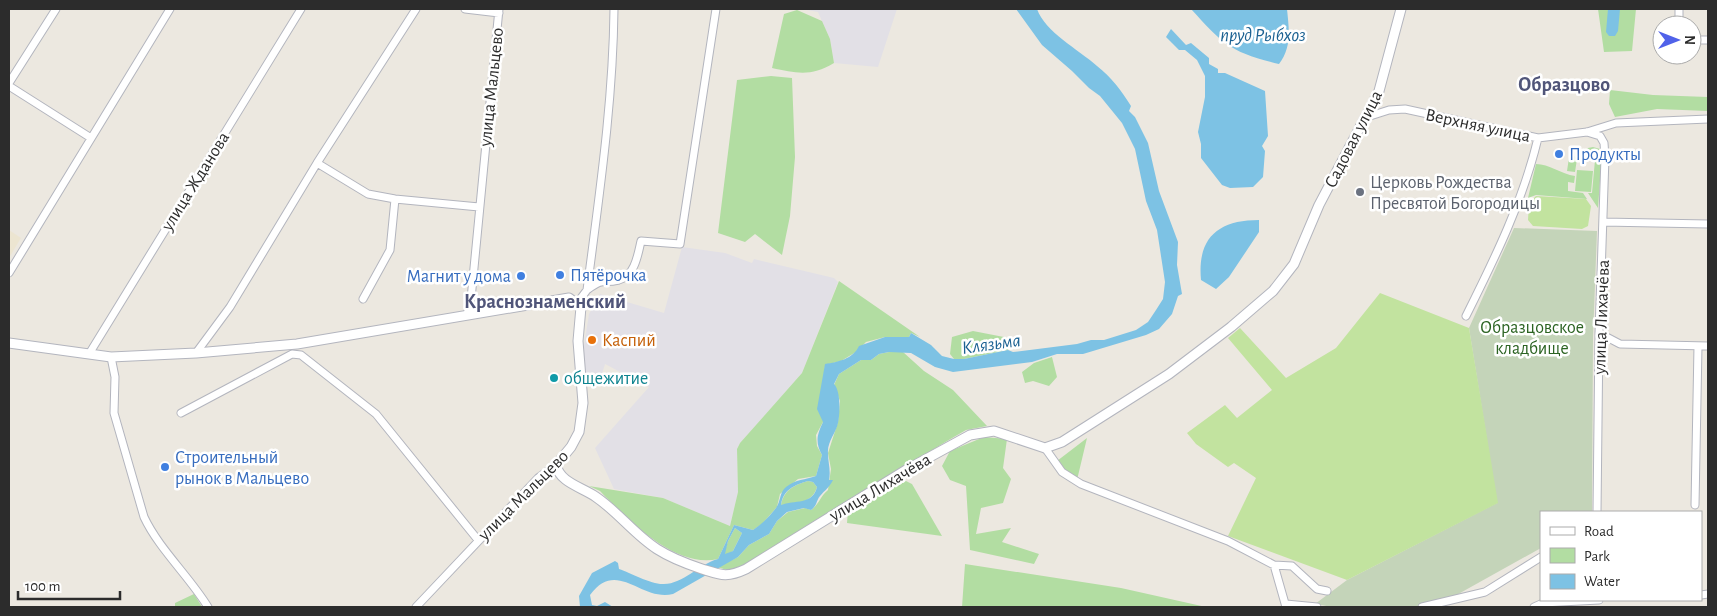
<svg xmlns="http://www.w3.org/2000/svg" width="1717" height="616" font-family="'Alegreya Sans',sans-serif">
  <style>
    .industrial { fill: #e2e0e6 }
    .education { fill: #ece5d1 }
    .green { fill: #b2dda2 }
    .cemetery { fill: #c4d4b9 }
    .pitch { fill: #c2e39f }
    .water { fill: #7dc2e4; fill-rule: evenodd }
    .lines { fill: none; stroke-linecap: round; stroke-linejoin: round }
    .minor-casing { stroke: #b3b5be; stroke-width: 9 }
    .tertiary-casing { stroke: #b3b5be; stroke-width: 11 }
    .minor { stroke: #fff; stroke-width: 7 }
    .tertiary { stroke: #fff; stroke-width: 9 }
    .shop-dot { fill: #3f7fe0; stroke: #fff; stroke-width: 2 }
    .worship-dot { fill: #6b7280; stroke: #fff; stroke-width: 2 }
    .food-dot { fill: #e8710a; stroke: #fff; stroke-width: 2 }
    .culture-dot { fill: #0f9aa8; stroke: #fff; stroke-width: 2 }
    .labels { text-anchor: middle; stroke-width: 5; stroke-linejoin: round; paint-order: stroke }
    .street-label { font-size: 18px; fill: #2c2c2c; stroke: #fff }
    .shop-label { font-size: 18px; fill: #366cbe; stroke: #fff; text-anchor: start }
    .worship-label { font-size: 18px; fill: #5b616d; stroke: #fff; text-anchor: start }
    .park-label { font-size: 18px; fill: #2b6322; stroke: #fff }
    .food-label { font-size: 18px; fill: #c56008; stroke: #fff; text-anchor: start }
    .culture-label { font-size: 18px; fill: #0d838f; stroke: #fff; text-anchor: start }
    .water-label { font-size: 19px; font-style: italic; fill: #1b6192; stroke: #fff }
    .quarter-label { font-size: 20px; font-weight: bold; fill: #505579; stroke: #fff }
  </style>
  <rect width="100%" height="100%" fill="#ece8e0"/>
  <path class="industrial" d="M802,9h95l-19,58 -44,-4 -4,-24 -12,-27z
    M682,247l43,6 27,10 2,-4 80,19 4,4 -36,91 -62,70 -3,6 1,43 -8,34 -67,-28 -49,-9 -19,-41 54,-61 -44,-23 -4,13 -15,-1 -3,-24 6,-38 11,-20 64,19z"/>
  <path class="education" d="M9,230l12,8 -12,20z"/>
  <path class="green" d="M1598,9h38l-4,42 -28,1z
    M797,10l25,11 8,18 4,24c-23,14 -38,10 -62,5l12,-54z
    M771,76l21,2 3,79 -5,59 -8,39 -27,-21 -10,8 -27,-9 19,-153z
    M1610,90l43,5 55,2v14l-51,-2 -42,8 -6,-13z
    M1593,147l7,2 2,4 -4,55 -10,-15h4l3,-33 -13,-1 6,-11z
    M1570,151l7,8 -2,13 -8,-1z
    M1536,164c13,0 25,10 39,12l-1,7 -6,-1v9l15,2 4,6 -51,-4 -8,3z
    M1577,170l16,1 -2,21 -16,-1z
    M839,281l81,56 -9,-4 -2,4h-24l-19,5 -10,10 -15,9 -16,4 -2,57 -7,13 1,11 5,9 -6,21 -18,3 -18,15 -3,13 -15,17 -9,6 -19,-5 -16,34c-43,10 -91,-40 -118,-68l-11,-5 74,12 67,28 8,-34 -1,-43 3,-6 62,-70z
    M973,331l36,7 -1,12 -44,9h-10l-4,-5 2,-17z
    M889,352h14l21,19 29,19 34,36 -21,4 -19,11 -208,127 -12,2 -10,-3 21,-10 11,-12 20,-11 8,-13 11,-9 17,-4 6,2c8,-5 9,-14 17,-20l3,-21 -3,-16 10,-31 2,-21 -6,-16 5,-11 22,-14h10l8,-6z
    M1052,357l5,20 -8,9 -16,-5 -8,2 -3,-11 12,-9z
    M984,437l23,2 -4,29 8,11 -8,24 -22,5 -5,26 35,-6 -9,14 37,12 -5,10 -64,-14 -4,-64 -16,-6 -8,-14 8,-15z
    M1087,438l-10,42 -5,-2 -15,-17z
    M808,481l5,1 4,5c-4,16 -22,17 -36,18 3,-15 13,-20 27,-24z
    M906,481l6,3 30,52 -95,-13 1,-13z
    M735,528l7,5 -9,18 -7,4 -2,-1 4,-13z
    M965,564l156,24 85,19h-244z
    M194,594l8,13h-27v-4z"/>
  <path class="cemetery" d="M1514,228l83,3 -4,107 -1,174h-51v36l-106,59h-103l-17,-3 32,-24 150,-77 -28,-175z"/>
  <path class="pitch" d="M1536,196l50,3 5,7 -3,20 -6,3 -49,-3 -5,-6 1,-17z
    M1380,293l89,35 29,175 -151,77 -119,-44 28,-58 -22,-15 -6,4 -32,-23 -9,-11 38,-28 12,13 35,-28 -44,-52 12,-10 46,50 50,-30z"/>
  <path class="water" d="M1016,9h21c8,23 41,40 60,57 15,12 24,24 34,40l-2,5 6,6 13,26 11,48 19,51 -1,23 5,29 -4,2 -6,18 -13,15 -13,6 -63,19h-26l-25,8 -79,10 -18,-5 -24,-14 -22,-1 -10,2 -8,6h-10l-22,14 -5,10c7,7 6,30 4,39 -2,10 -11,19 -10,30 0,10 3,17 1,27h4c-4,8 -8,10 -13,16 -4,5 -3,10 -9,14l-7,-2 -17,4 -10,9 -8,13 -20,11 -11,12 -65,37c-32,8 -56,-36 -83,1l2,10 5,1 8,-4 8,5h-33l-1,-11 13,-23 23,-12 3,2 1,6c12,4 33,16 45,15 19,0 35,-20 54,-25l16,-34 19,5c8,-5 17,-14 23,-22 5,-7 3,-15 10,-21 10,-8 19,-7 30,-11l6,-21c-7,-13 -5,-20 1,-33l-6,-13 8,-45c13,-2 28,-5 34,-18l26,-9h24l2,-4 20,12 11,11 12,3h10l44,-9 5,2 64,-8 14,-4h13l32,-10 12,-8 8,-12 7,-11 2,-17 -8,-52 -11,-29 -11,-52 -13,-26 -22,-27 -11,-8 -17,-17 -30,-26zM808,481l5,1 4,5c-4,18 -23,13 -36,18 2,-15 13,-20 27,-24zM735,528l7,5 -9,18 -8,3 3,-13z
    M1191,9h96c2,20 5,38 -8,55 -49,-12 -55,-19 -88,-55z
    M1608,9h12l-2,22 -3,5h-6l-3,-4z
    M1171,29l15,16 5,-2 18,15v6l9,5v4h7l40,18 3,45 -6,10 3,5 -2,26 -10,10 -23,1 -8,-3 -21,-27v-14l-3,-12 7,-35v-21l-8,-16 -12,-10h-6l-13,-13z
    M1259,220v12l-30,45 -13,12 -15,-9c-4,-42 17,-60 58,-60z"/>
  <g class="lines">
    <g class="minor-casing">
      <path id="minor" d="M465,9l34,4
        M1679,9v16
        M1692,40h16
        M9,83l47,-74
        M9,86l82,52
        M1367,117l22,-7 16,-1 133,29 49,-6 29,-9 92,-4
        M1587,132l13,4 4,7 1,14 -6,176 -2,179
        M317,163l51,31 27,5 84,8
        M1603,222l105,2
        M9,273l161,-264
        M587,290c18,-13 14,-6 32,-10 16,-4 19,-26 22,-39l39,3 36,-235
        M363,299l27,-49 5,-51
        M578,302l9,-12c12,-94 26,-186 27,-281
        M467,315l4,-16 28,-290
        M1466,316c29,-58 57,-115 72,-178
        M1599,333l21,11 88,2
        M196,353l34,-46 87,-144 99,-154
        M89,354l212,-345
        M111,357l4,20 -1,36 30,104c15,32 45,59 64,90
        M181,413l111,-59 9,1 75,59 102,126
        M1045,448l17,24 19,12 147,57 46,24 18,1 25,23 10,2
        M1695,505l3,-159
        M1274,565l12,42
        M1701,595l7,-1
        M1286,604l31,3
        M416,607l122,-129 18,-13
        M1422,607l63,-15 56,-35
        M1534,607l9,-4 56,-3"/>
    </g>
    <g class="tertiary-casing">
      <path id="tertiary" d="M9,343l102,14 85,-4 101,-9 272,-46 12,9 -3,34 5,62 -4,29 -8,15 -15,18c4,18 26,22 40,32 22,15 39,38 61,52 14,9 30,15 45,20 19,6 25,9 44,0l160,-99 64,-35 24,-4 51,17 17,-6 107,-68 62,-47 42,-36 21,-27 25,-59 60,-114 22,-82"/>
    </g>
    <use href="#minor" class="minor"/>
    <use href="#tertiary" class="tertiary"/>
  </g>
  <g class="shop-dot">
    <circle cx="1559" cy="154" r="5"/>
    <circle cx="560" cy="275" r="5"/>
    <circle cx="521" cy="276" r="5"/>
    <circle cx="165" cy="467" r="5"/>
  </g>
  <circle class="worship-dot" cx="1360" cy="192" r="5"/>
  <circle class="food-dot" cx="592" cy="340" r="5"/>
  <circle class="culture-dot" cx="554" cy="378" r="5"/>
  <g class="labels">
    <g class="street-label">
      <text transform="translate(491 87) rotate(-84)" y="6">улица Мальцево</text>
      <text transform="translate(1478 125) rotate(12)" y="6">Верхняя улица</text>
      <text transform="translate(1353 139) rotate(-63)" y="6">Садовая улица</text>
      <text transform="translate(195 181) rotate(-58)" y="6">улица Жданова</text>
      <text transform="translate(1601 317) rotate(-88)" y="6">улица Лихачёва</text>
      <text transform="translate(880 487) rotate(-31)" y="6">улица Лихачёва</text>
      <text transform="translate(523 495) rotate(-45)" y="6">улица Мальцево</text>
    </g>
    <g class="shop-label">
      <text x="1569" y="160">Продукты</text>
      <text x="570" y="281">Пятёрочка</text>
      <text x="511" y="282" text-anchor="end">Магнит у дома</text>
      <text x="175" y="463">Строительный<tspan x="175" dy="21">рынок в Мальцево</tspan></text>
    </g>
    <g class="worship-label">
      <text x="1370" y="188">Церковь Рождества<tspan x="1370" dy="21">Пресвятой Богородицы</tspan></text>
    </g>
    <g class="park-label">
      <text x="1532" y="333">Образцовское<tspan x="1532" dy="21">кладбище</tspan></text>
    </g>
    <g class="food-label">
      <text x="602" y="346">Каспий</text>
    </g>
    <g class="culture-label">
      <text x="564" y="384">общежитие</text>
    </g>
    <g class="water-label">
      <text x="1263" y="41">пруд Рыбхоз</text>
      <text transform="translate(991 343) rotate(-8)" y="7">Клязьма</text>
    </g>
    <g class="quarter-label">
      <text x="1564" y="91">Образцово</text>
      <text x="545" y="308">Краснознаменский</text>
    </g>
  </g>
  <rect width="1717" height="616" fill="none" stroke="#2c2c2c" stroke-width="20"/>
  <rect x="1540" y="511" width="162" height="90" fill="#ffffff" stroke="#ababab"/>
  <rect x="1550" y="527" width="25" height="8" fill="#ffffff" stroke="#ababab"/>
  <text x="1584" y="536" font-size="15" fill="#2c2c2c">Road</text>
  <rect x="1550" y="548" width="25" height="15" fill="#b2dda2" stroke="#ababab"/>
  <text x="1584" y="561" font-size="15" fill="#2c2c2c">Park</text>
  <rect x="1550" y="574" width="25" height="15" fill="#7dc2e4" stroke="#ababab"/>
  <text x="1584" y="586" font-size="15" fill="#2c2c2c">Water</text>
  <g transform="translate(1677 40) rotate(90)"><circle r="24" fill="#ffffff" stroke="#ababab"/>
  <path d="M0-4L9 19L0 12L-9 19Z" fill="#5062e9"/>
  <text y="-8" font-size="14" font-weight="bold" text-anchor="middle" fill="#2c2c2c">N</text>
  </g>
  <path d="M18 591v8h102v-8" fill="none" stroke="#2c2c2c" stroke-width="2.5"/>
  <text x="25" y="591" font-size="15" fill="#2c2c2c" stroke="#ffffff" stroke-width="4" paint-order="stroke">100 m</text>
</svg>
